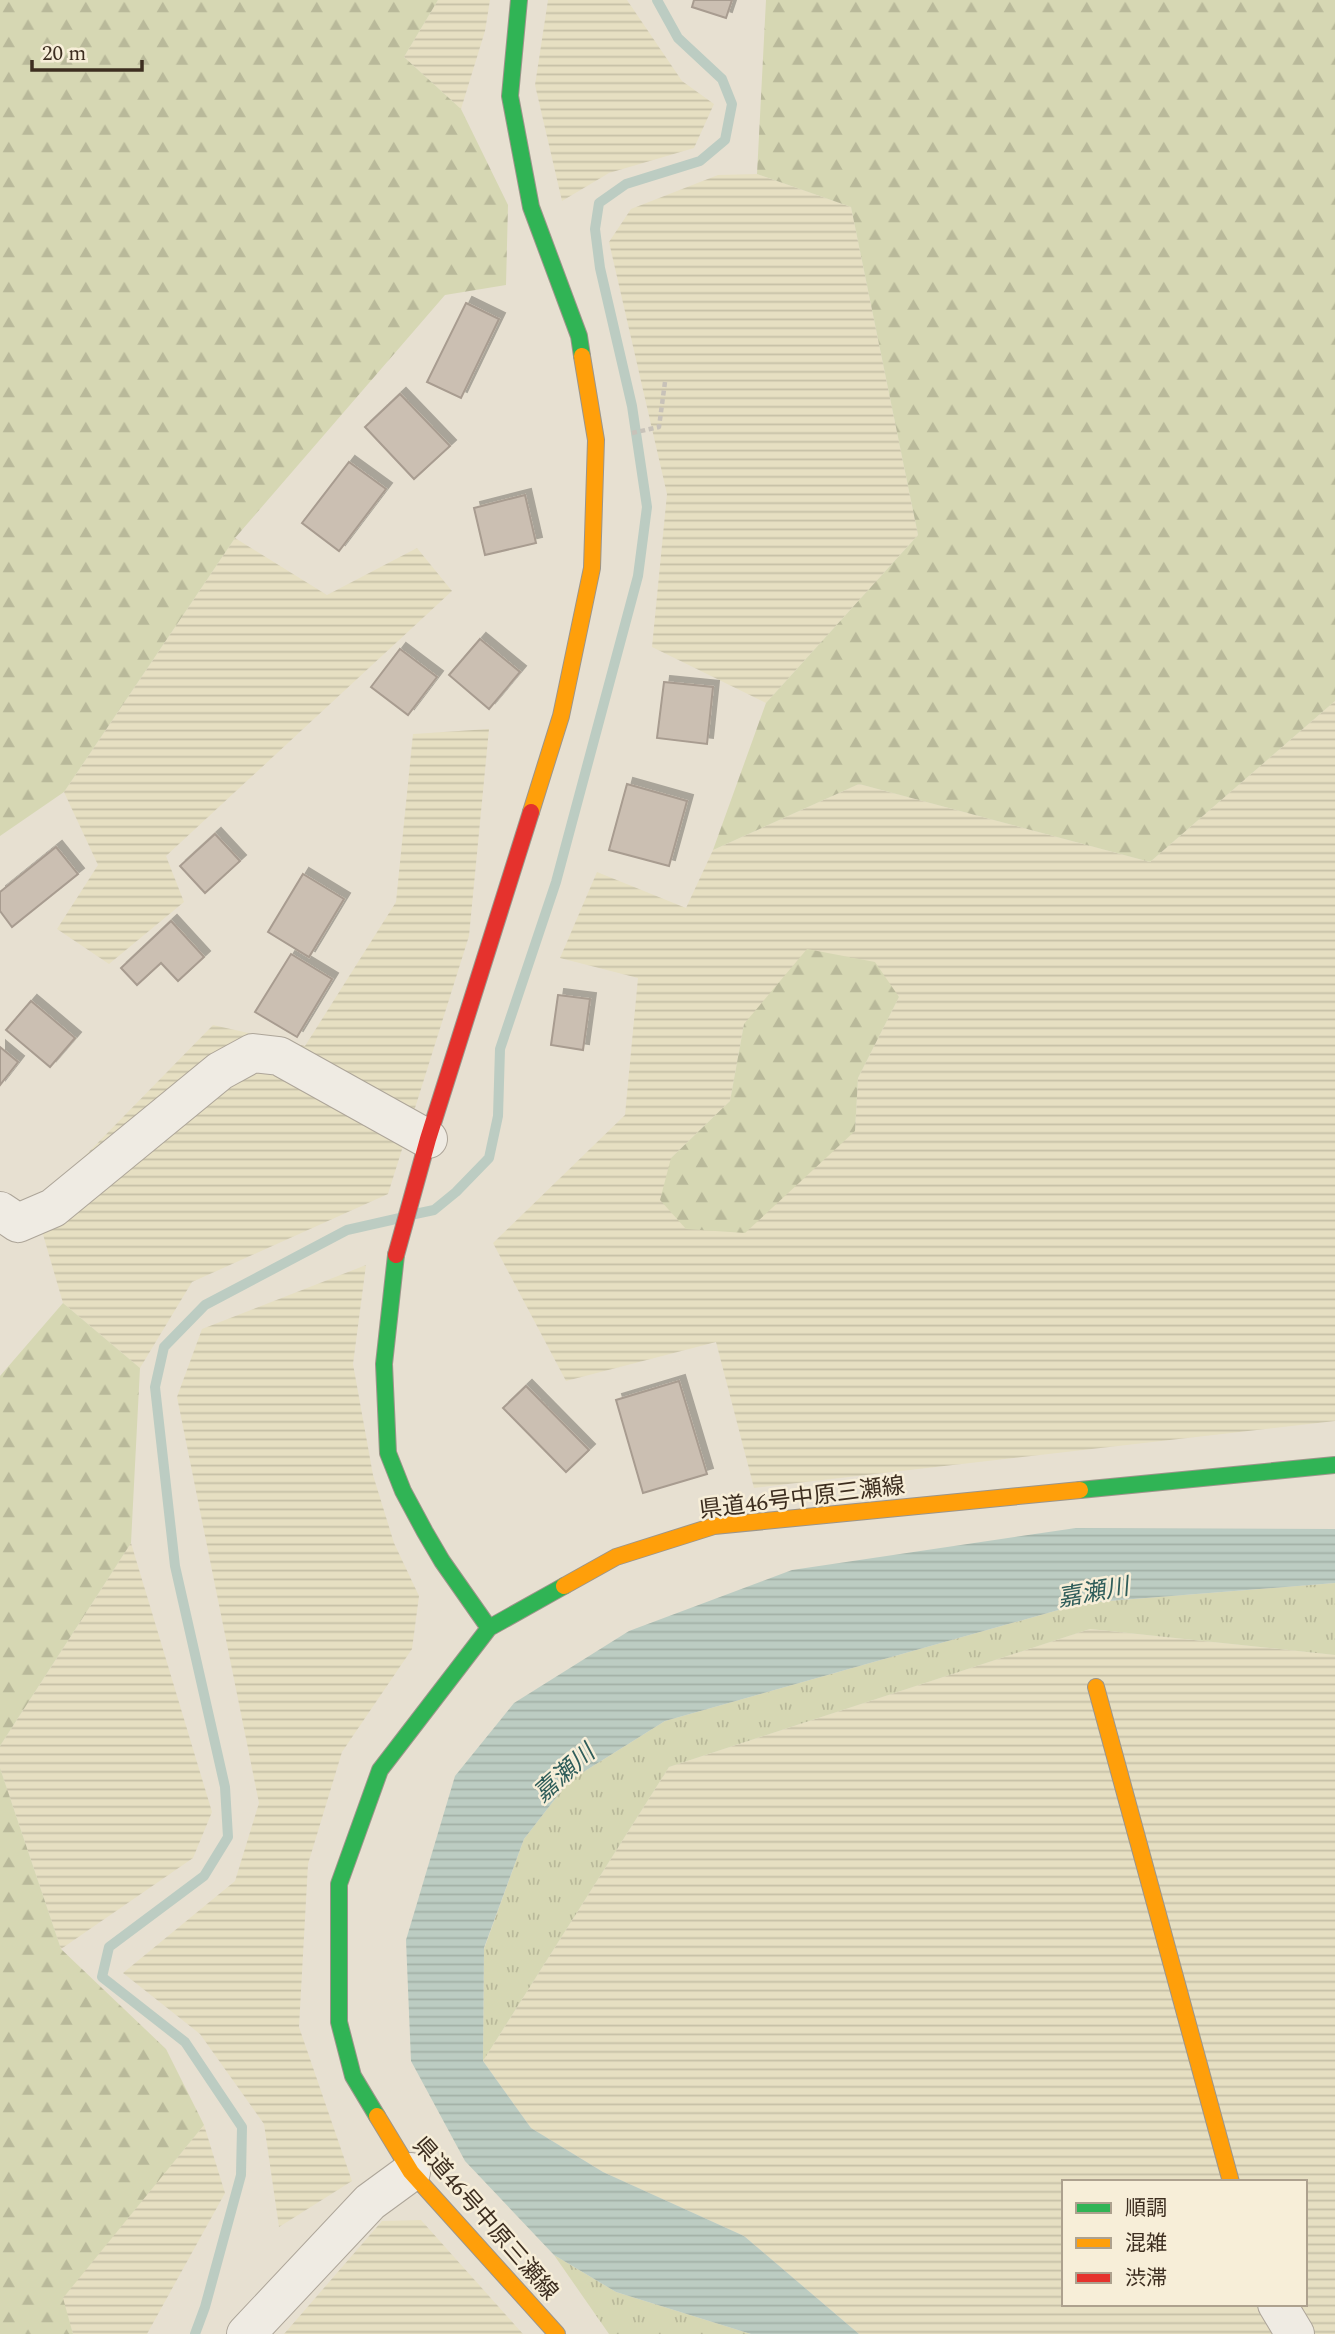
<svg xmlns="http://www.w3.org/2000/svg" width="1335" height="2334" font-family="Spectral,'Noto Sans JP',serif">
  <style>
    .farmland { fill: url(#farmland-rules); fill-rule: evenodd }
    .grass { fill: url(#grass-tufts) }
    .forest { fill: url(#forest-firs) }
    .water { fill: url(#water-rules) }
    .lines { fill: none; stroke-linecap: round; stroke-linejoin: round }
    .stream { stroke: #bcccc2; stroke-width: 10 }
    .building { fill: #cbbfb2; stroke: #a89c90; stroke-width: 2; filter: url(#shadow) }
    .street-casing { stroke: #ada599; stroke-width: 40 }
    .fast-casing { stroke: #9c958a; stroke-width: 18 }
    .slow-casing { stroke: #9c958a; stroke-width: 18 }
    .jam-casing { stroke: #9c958a; stroke-width: 18 }
    .path { stroke: #c8c2b9; stroke-width: 4.5; stroke-dasharray: 5 3.5; stroke-linecap: butt }
    .street { stroke: #efebe3; stroke-width: 38 }
    .fast { stroke: #30b455; stroke-width: 16 }
    .slow { stroke: #ff9f0a; stroke-width: 16 }
    .jam { stroke: #e5322d; stroke-width: 16 }
    .labels { text-anchor: middle; stroke-width: 5; stroke-linejoin: round; paint-order: stroke }
    .street-label { font-size: 23px; fill: #3d2e20; stroke: #f7eed8 }
    .water-label { font-size: 24px; font-style: italic; fill: #2f5d5a; stroke: #f7eed8 }
  </style>
  <defs>
    <pattern id="farmland-rules" width="6" height="5" patternUnits="userSpaceOnUse" patternTransform="scale(1.75)"><rect width="6" height="5" fill="#e6dfc2"/><path d="M0 2.5h6" fill="none" stroke="#c6c0a6"/></pattern>
    <pattern id="grass-tufts" width="24" height="20" patternUnits="userSpaceOnUse" patternTransform="scale(1.75)"><rect width="24" height="20" fill="#d6d7b3"/><path d="M3 7l-1-3M5 7V3M7 7l1-3M15 17l-1-3M17 17v-4M19 17l1-3" fill="none" stroke="#b9b99a"/></pattern>
    <pattern id="forest-firs" width="22" height="20" patternUnits="userSpaceOnUse" patternTransform="scale(1.75)"><rect width="22" height="20" fill="#d6d7b3"/><path d="M5 1l3.5 6h-7zM16 11l3.5 6h-7z" fill="#b9b99a"/></pattern>
    <pattern id="water-rules" width="6" height="5" patternUnits="userSpaceOnUse" patternTransform="scale(1.75)"><rect width="6" height="5" fill="#bcccc2"/><path d="M0 2.5h6" fill="none" stroke="#a2b0a6"/></pattern>
    <filter id="shadow"><feDropShadow dx="6" dy="-6" stdDeviation="0" flood-color="#0004"/></filter>
  </defs>
  <rect width="100%" height="100%" fill="#e7e0d1"/>
  <path class="farmland" d="M438,0h52l-5,31 -24,78 -57,-52z
    M548,0h79l55,81 32,23 -20,44 -85,25 -47,28 -27,-116z
    M757,174l94,33 67,328 -152,168 -114,-56 15,-153 -58,-252 22,-33 87,-34z
    M235,538l92,57 90,-47 35,43 -286,265 18,46 -75,62 -52,-35 41,-64 -34,-73z
    M1335,701v720l-581,67 -38,-146 -150,39 -73,-138 132,-128 13,-137 -78,-20 37,-86 89,36 27,-58 146,-66 291,78zM899,997l-41,81 -3,53 -184,27 59,-57 14,-77z
    M489,729l-20,207 -81,258 -196,88 -52,86 -77,-65 -28,-96 178,-182 92,21 91,-144 17,-168z
    M366,1265l-13,99 20,111 21,68 25,53 -7,53 -70,103 -34,112 -9,163 53,154 -73,46 -15,-103 -64,-90 -77,-61 112,-92 24,-78 -82,-406 25,-68z
    M131,1543l81,269 -19,46 -132,91 -61,-181v-22z
    M1090,1629l245,26v679h-476l-115,-98 -141,-64 -72,-44 -48,-67 186,-294zM1064,2182h241v122h-241z
    M204,2125l21,68 -78,141h-74l-11,-36z
    M421,2220l102,114h-239l98,-113z"/>
  <path class="grass" d="M1335,1583v72l-245,-26 -421,138 -186,294 1,-112 40,-110 45,-58 96,-60 418,-118z
    M554,2255l62,37 135,42h-142z"/>
  <path class="forest" d="M0,0h438l-34,57 57,52 47,96 -2,80 -61,10 -210,243 -171,254 -64,44z
    M766,0h569v701l-185,161 -291,-78 -146,66 53,-147 152,-168 -67,-328 -94,-33z
    M807,949l68,13 24,35 -41,81 -3,53 -110,102 -59,-4 -26,-29 11,-42 59,-57 14,-77z
    M63,1303l77,65 -9,175 -131,203v-370z
    M0,1768l61,181 105,100 38,76 -141,173 10,36h-73z"/>
  <path class="water" d="M1076,1528l259,1v54l-252,20 -418,118 -96,60 -45,58 -40,109 -1,113 48,67 72,44 141,64 115,98h-108l-135,-42 -62,-37 -89,-94 -54,-100 -5,-121 49,-164 59,-73 115,-72 163,-61z"/>
  <g class="lines">
    <path class="stream" d="M415,1214l19,-4 22,-18 33,-34 9,-42 2,-67 56,-167 82,-306 9,-69 -15,-101 -32,-138 -5,-39 4,-26 27,-19 74,-23 25,-21 7,-36 -10,-25 -44,-41 -21,-38
      M195,2334l10,-27 36,-132 1,-48 -57,-85 -83,-65 7,-30 95,-71 24,-39 -3,-50 -50,-221 -20,-179 9,-40 41,-42 142,-75 53,-12"/>
  </g>
  <path class="building" d="M694,0h38l-6,18 -34,-11z
    M466,303l33,16 -38,79 -34,-16z
    M400,394l50,52 -36,33 -49,-52z
    M349,462l37,27 -47,62 -37,-28z
    M525,495l11,48 -51,12 -11,-47z
    M480,639l40,33 -31,37 -40,-34z
    M400,649l37,28 -29,38 -37,-28z
    M664,682l49,5 -6,57 -50,-6z
    M627,784l60,17 -18,65 -60,-16z
    M215,834l25,27 -35,32 -25,-27z
    M56,847l22,27 -66,53 -12,-16v-19z
    M303,874l41,25 -35,58 -41,-25z
    M171,921l33,36 -26,24 -17,-18 -24,22 -16,-17z
    M291,954l41,25 -35,58 -42,-25z
    M558,995l32,4 -7,51 -32,-5z
    M31,1001l44,37 -25,29 -44,-37z
    M0,1047l18,15 -18,23z
    M679,1381l28,93 -64,19 -27,-93z
    M526,1386l63,64 -23,22 -63,-64z"/>
  <g class="lines">
    <g class="street-casing">
      <path id="street" d="M0,1211l18,12 35,-15 167,-137 33,-18 26,3 149,83
        M1277,2304l18,30
        M246,2334l124,-132 41,-30"/>
    </g>
    <g class="fast-casing">
      <path id="fast" d="M519,0l-9,96 21,111 48,129 3,20
        M396,1255l-12,109 4,89 15,38 22,41 17,29 47,67
        M1080,1490l255,-25
        M377,2116l-24,-40 -14,-54v-138l41,-114 109,-142 75,-42"/>
    </g>
    <g class="slow-casing">
      <path id="slow" d="M531,812l30,-96 31,-148 4,-128 -14,-84
        M564,1586l52,-29 98,-31 366,-36
        M1096,1687l135,495
        M377,2116l34,56 146,162"/>
    </g>
    <g class="jam-casing">
      <path id="jam" d="M396,1255l32,-116 103,-327"/>
    </g>
    <path class="path" d="M632,433l27,-6 6,-45"/>
    <use href="#street" class="street"/>
    <use href="#fast" class="fast"/>
    <use href="#slow" class="slow"/>
    <use href="#jam" class="jam"/>
  </g>
  <g class="labels">
    <g class="street-label">
      <text transform="translate(802 1497) rotate(-7)" y="8">県道46号中原三瀬線</text>
      <text transform="translate(486 2218) rotate(49)" y="8">県道46号中原三瀬線</text>
    </g>
    <g class="water-label">
      <text transform="translate(1093 1592) rotate(-10)" y="8">嘉瀬川</text>
      <text transform="translate(564 1773) rotate(-42)" y="8">嘉瀬川</text>
    </g>
  </g>
  <rect x="1062" y="2180" width="245" height="126" fill="#f7eed8" stroke="#ada18e" stroke-width="2"/>
  <rect x="1076" y="2203" width="35" height="10" fill="#30b455" stroke="#ada18e" stroke-width="2"/>
  <text x="1125" y="2215" font-size="21" fill="#3d2e20">順調</text>
  <rect x="1076" y="2238" width="35" height="10" fill="#ff9f0a" stroke="#ada18e" stroke-width="2"/>
  <text x="1125" y="2250" font-size="21" fill="#3d2e20">混雑</text>
  <rect x="1076" y="2273" width="35" height="10" fill="#e5322d" stroke="#ada18e" stroke-width="2"/>
  <text x="1125" y="2285" font-size="21" fill="#3d2e20">渋滞</text>
  <path d="M32 60v10h110v-10" fill="none" stroke="#3d2e20" stroke-width="3.5"/>
  <text x="42" y="60" font-size="21" fill="#3d2e20" stroke="#f7eed8" stroke-width="5" paint-order="stroke">20 m</text>
</svg>
